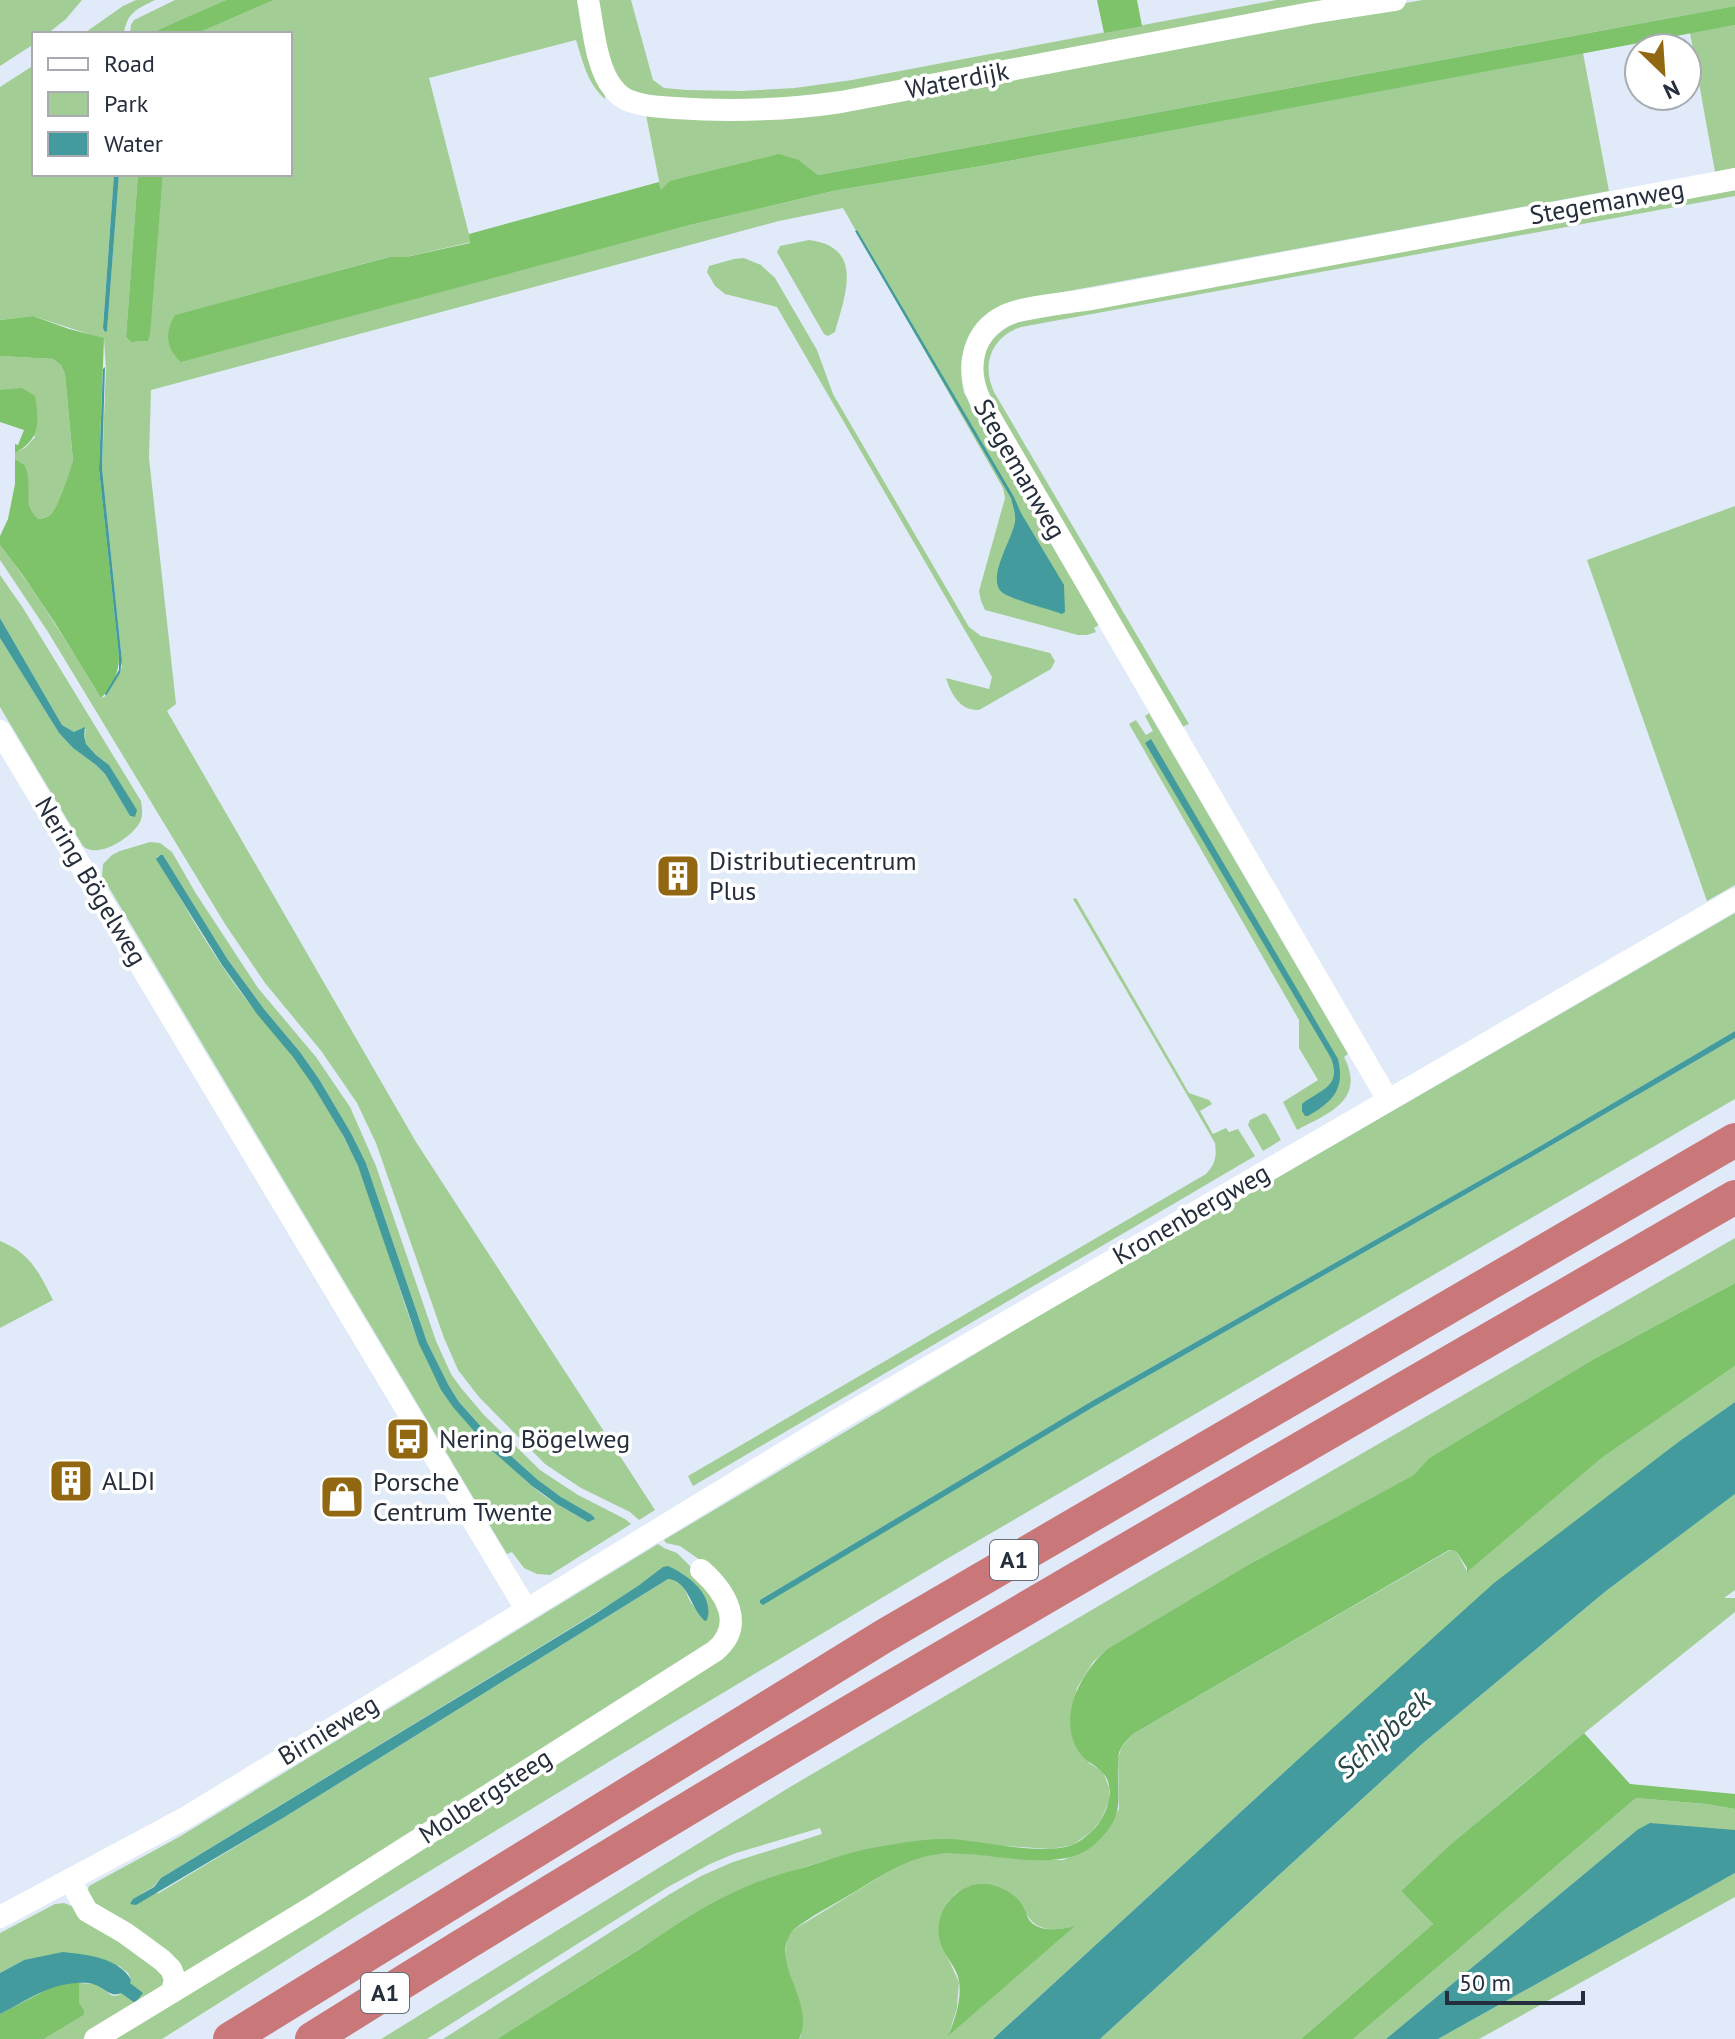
<svg xmlns="http://www.w3.org/2000/svg" width="1735" height="2039" font-family="'PT Sans',sans-serif">
  <style>
    .green { fill: #a2ce95; fill-rule: evenodd }
    .forest { fill: #7ec269 }
    .water { fill: #439b9e }
    .lines { fill: none; stroke-linecap: round; stroke-linejoin: round }
    .minor { stroke: #fff; stroke-width: 22 }
    .highway { stroke: #c97779; stroke-width: 34 }
    .labels { text-anchor: middle; stroke-width: 7; stroke-linejoin: round; paint-order: stroke }
    .shield { fill: #fff; stroke: #666d76; stroke-width: 2 }
    .shield-label { font-size: 24px; font-weight: bold; fill: #252e3c }
    .street-label { font-size: 26px; fill: #252e3c; stroke: #fff }
    .poi-label { font-size: 26px; fill: #252e3c; stroke: #fff; text-anchor: start }
    .water-label { font-size: 28px; font-style: italic; fill: #294546; stroke: #fff }
  </style>
  <rect width="100%" height="100%" fill="#e1eaf9"/>
  <path class="green" d="M0,0h82l-16,19 -19,15h-13v10l-34,22z
    M136,0h19c-18,9 -28,12 -31,34h-41l40,-28z
    M175,0h51l-74,34h-22l1,-9 3,-5z
    M274,0h310l22,88 -1,11c-18,-16 -22,-37 -29,-59l-147,38 42,164 -65,15h-18l-212,58 5,46 509,-136 143,-34 154,-26 596,-112 26,138 -595,110c-43,15 -60,48 -50,92l135,232 -5,3 2,4 -9,3h-9l-93,-25 -4,-9 -2,-10 26,-93 -2,-10 -160,-280 -64,13 -628,169 -2,68 27,246 -9,7 249,431 239,368 -16,10 -9,-8 -49,-24 -36,-24 -66,-67 -21,-27 -14,-32 -68,-195 -19,-40 -35,-51 -57,-69 -40,-59 -177,-292 -48,-72v-15c38,49 69,101 101,153l5,-2 16,-29v-6l-20,-193 4,-99 -2,-30 -71,-23 -33,4v-233l34,-22v109h80l-11,153 2,4 2,-1 12,-156h19l-12,163 5,5 17,-1 15,-167h127v-140h-94z
    M592,0h39l22,80 11,8 23,2 54,1 54,-3 57,-8 424,-80h85l-524,99 -185,3 -34,-16z
    M1423,0h312v6l-917,169 -19,-15 -138,31 -16,-81 102,4z
    M1735,25v143l-20,4 -25,-139z
    M1735,190v6l-714,131c-29,10 -40,37 -27,65l195,332 -7,3 -193,-332c-2,-6 -6,-13 -6,-19 -4,-26 13,-46 36,-54z
    M809,240c56,7 36,55 26,92l-7,4 -4,-2 -47,-82 3,-6z
    M744,258l17,7 14,13 42,72 16,44 136,233 12,9 69,17 5,8 -4,8 -72,41c-19,1 -28,-16 -33,-32l43,11 3,-12 -215,-370 -52,-13 -10,-8 -8,-14 2,-6 25,-7z
    M0,356l53,3 8,6 4,9 8,88c-3,9 -16,48 -23,53 -4,3 -8,3 -13,4 -14,-16 -7,-34 -12,-54l-10,-6v-6l11,-6 9,-10 -35,-47z
    M1735,506v379l-28,16 -120,-341z
    M0,575l23,33 118,193c1,7 2,13 0,19 -7,17 -44,40 -58,26l-83,-139v-69l59,95 14,15 23,17 9,9 25,42 5,1 1,-7 -27,-45 -13,-10 -10,-11 -2,-8 2,-7 -12,3 -12,-7 -62,-107z
    M1149,713l199,341 -4,3c22,43 -15,56 -47,73l-14,-28 35,-22 -19,-32v-28l-170,-296 7,-4 10,15 7,-4 -8,-15z
    M150,842l10,1 12,9 23,40 63,96 58,69 34,50 26,59 60,175 15,33 10,14 23,27 56,55 38,25 47,24 6,5 -81,51 -13,-1 -13,-6 -12,-16 -5,2 -405,-678 1,-12 9,-9 8,-4zM160,855h3l65,105 36,49 36,43 19,27 32,54 15,30 61,179 22,44 10,16 34,38 45,40 23,17 27,25c-14,-8 -28,-16 -42,-25 -13,-9 -25,-21 -37,-32 -40,-36 -68,-69 -89,-120 -29,-69 -41,-146 -78,-211 -14,-27 -30,-53 -49,-77 -18,-24 -39,-46 -57,-71 -29,-41 -55,-85 -79,-129z
    M1076,898l113,195 20,7 3,4 -12,7 13,23 13,-6 3,4 9,-3 17,27 -562,330 -5,-10 518,-302c9,-10 11,-17 9,-31l-142,-244z
    M1735,913v118l-198,117 -445,253 -332,199v3l3,1 332,-198 445,-254 195,-114v61l-790,461 -279,167 -310,189 -194,123h-52l623,-401 -33,-78 -20,-14 -14,-3 -2,-3 388,-232z
    M1264,1113l3,2 14,25 -18,11 -15,-26 2,-5z
    M1735,1238v45l-143,77 -163,98 -14,17 -169,91 -139,83 -14,13 -16,26 -6,29 1,15 17,31 14,9 6,15v14l-8,19 -10,12 -18,13 -22,4 -45,-3 -145,4 -60,18 -66,24 -63,36 -175,111h-54l227,-145 31,-18 32,-14 89,-28 -2,-6 -84,25 -26,11 -42,23 -86,54 -155,98h-46l409,-252 363,-213z
    M0,1241c30,12 39,31 53,59l-53,28z
    M1735,1366v36l-54,38 -388,324 -300,275h-194l2,-3 -16,-79 2,-20 6,-7 100,-61 21,-10 20,-5 24,-1 84,7h21l29,-14 19,-22 8,-15 -1,-50 3,-11 12,-14 317,-184 6,1 11,20 136,-114zM970,1886l54,22c9,24 27,23 49,19l-124,107 8,-26 2,-26 -19,-41 7,-38 9,-10z
    M1735,1494v96l-11,8h11v14c-113,91 -228,180 -334,279l32,33 -132,115h-201l321,-294 185,-154z
    M658,1544l6,4 13,5 16,16 30,37v28l-534,343 -89,-64 -13,-20 2,-7 90,-49zM671,1567l36,53c-4,-5 -11,-10 -15,-16 -8,-12 -6,-23 -24,-25l-385,239 -124,75 -18,1 12,-7 8,-9z
    M1636,1798l70,6 29,5v21h-98l-251,209h-33z
    M1735,1873v24l-256,142h-41z
    M64,1903l15,6 85,62 1,14 -27,22 -55,32h-39l40,-24v-5l-6,-7 1,-20 18,1 14,11 4,1 4,-1 12,-15 -3,-7 -9,-7 -95,-6 -24,13v-40l55,-29z"/>
  <path class="forest" d="M226,0h48l-78,34h-44l2,-2z
    M1097,0h40l5,26 -38,7z
    M1735,6v19l-748,140 -154,26 -143,34 -509,137c-16,-14 -16,-30 -6,-47l214,-58h17l64,-14 -1,-9 190,-52 2,8 9,-9 109,-27 20,6 19,15z
    M138,174h25l-13,160 -2,7 -17,1 -5,-5z
    M33,316l36,13 35,9 -5,131 20,188c0,16 -7,31 -18,41l-46,-75 -33,-49 -22,-29v-9l8,-17 7,-35v-25l10,6c1,5 3,9 3,14 2,16 -4,26 10,40 5,-1 8,-1 12,-4 7,-5 20,-44 23,-54l-8,-87 -4,-9 -8,-6 -53,-3v-36z
    M22,388l13,8c4,26 6,43 -20,57v-9l3,1 6,-15 -24,-8v-32z
    M1735,1283v83l-132,91 -136,115v-4l-11,-17 -7,-1 -316,184c-4,4 -9,9 -12,14 -3,5 -3,12 -3,18 -1,36 8,49 -23,78 -37,34 -115,3 -162,11 -30,5 -56,24 -82,39 -20,12 -40,22 -58,36 -26,32 24,72 6,109h-302c48,-30 96,-61 144,-91 30,-20 61,-41 93,-56 25,-12 54,-20 81,-28 17,-5 34,-12 52,-15 27,-5 56,-11 84,-10 32,2 92,17 121,6 6,-2 15,-9 20,-14 14,-13 26,-43 10,-59 -11,-11 -17,-9 -26,-25 -17,-34 6,-75 31,-98l139,-83 168,-91 15,-17 163,-98z
    M1584,1733l46,51 105,10v15l-29,-5 -70,-6 -283,241h-52l132,-115 -32,-33 48,-45z
    M988,1884c15,3 30,11 37,26 2,4 2,8 6,12 11,11 31,7 44,4l-127,110c7,-16 14,-37 11,-55 -2,-14 -15,-25 -19,-39 -6,-23 7,-48 30,-56 5,-2 12,-2 18,-2z
    M65,1983h14v20l5,7v5l-40,24h-44v-25l52,-27z"/>
  <path class="water" d="M114,174h5l-12,157 -2,1 -2,-4z
    M857,230l157,267 7,16 43,72 1,27 -3,2c-14,-5 -49,-14 -59,-21 -18,-13 9,-53 12,-71 1,-8 -2,-16 -4,-24l-156,-267z
    M105,367l-3,101 20,193 -2,12 -14,23 -1,-2 14,-24v-13l-20,-188 4,-100z
    M0,618l62,107 12,7 11,-5 -1,9 2,8 10,11 13,10 28,45 -2,7 -5,-1 -25,-42 -9,-9 -23,-17 -14,-15 -59,-95z
    M1151,739l187,320c7,31 -5,42 -30,57h-3l-3,-5v-7c19,-15 40,-17 29,-46l-186,-315z
    M160,855h3l65,105 36,49 36,43 19,27 32,54 15,30 61,179 22,44 10,16 34,38 45,40 23,17 31,18 3,4 -7,3 -31,-18 -25,-18 -45,-40 -34,-39 -12,-17 -22,-46 -61,-178 -14,-29 -32,-53 -19,-27 -36,-43 -35,-49 -66,-106z
    M1735,1031v7l-195,114 -445,254 -332,199 -3,-2v-3l332,-199 445,-253z
    M1735,1402v92l-129,97 -185,154 -321,294h-107l300,-275 201,-181 187,-143z
    M668,1566c20,9 47,29 39,54l-2,1c-15,-13 -16,-40 -37,-42l-385,239 -147,87 -6,-1 3,-5 21,-12 7,-9 434,-264 43,-28 25,-19z
    M1650,1823l85,7v43l-297,166h-52l251,-209z
    M63,1952c22,2 57,6 68,28l-1,3 13,10 -8,10 -14,-10c-12,6 -18,-9 -33,-10 -36,-2 -57,16 -88,31v-41l24,-13z"/>
  <g class="lines">
    <path class="minor" d="M588,0c5,26 8,68 25,88 5,7 12,12 20,14 13,5 28,5 42,6 56,4 111,2 166,-6l470,-89 84,-13
      M0,731l526,878
      M1388,1100l-408,-700c-15,-32 -8,-69 26,-85 20,-9 63,-12 86,-16l643,-120
      M70,1880l17,31 38,22 37,27 9,9 4,10 -3,13
      M0,1917l185,-99 651,-397 899,-522
      M95,2039l219,-133 401,-255c31,-26 11,-59 -14,-81"/>
    <path class="highway" d="M230,2039l654,-403 851,-496
      M312,2039c467,-293 946,-565 1423,-842"/>
  </g>
  <defs>
    <g id="building-square" transform="scale(2.3)"><rect x="-9" y="-9" width="18" height="18" rx="4" fill="#926711" stroke="#fff"/><path d="M-4-6H4V6H1V3H-1V6H-4ZM-2.5-4.3h1.7v1.8h-1.7ZM.8-4.3h1.7v1.8H.8ZM-2.5-1h1.7V.8h-1.7ZM.8-1h1.7V.8H.8Z" fill="#fff"/></g>
    <g id="bus-square" transform="scale(2.3)"><rect x="-9" y="-9" width="18" height="18" rx="4" fill="#926711" stroke="#fff"/><path d="M-5-6H5V4H4V6H2V4H-2V6H-4V4H-5ZM-3.5-4V0h7V-4ZM-3.5 1.2v1.5H-2V1.2ZM2 1.2v1.5H3.5V1.2Z" fill="#fff"/></g>
    <g id="shop-square" transform="scale(2.3)"><rect x="-9" y="-9" width="18" height="18" rx="4" fill="#926711" stroke="#fff"/><path d="M-5-2.5h2.3a2.7 3.5 0 0 1 5.4 0H5L5.5 6h-11ZM-1.5-2.5h3a1.5 2.3 0 0 0-3 0Z" fill="#fff"/></g>
  </defs>
  <g fill-rule="evenodd">
    <use href="#building-square" x="678" y="876"/>
    <use href="#bus-square" x="408" y="1439"/>
    <use href="#building-square" x="71" y="1481"/>
    <use href="#shop-square" x="342" y="1497"/>
  </g>
  <g class="labels">
    <g class="shield">
      <rect x="990" y="1540" width="48" height="40" rx="6"/>
      <rect x="361" y="1973" width="48" height="40" rx="6"/>
    </g>
    <g class="shield-label">
      <text x="1014" y="1568">A1</text>
      <text x="385" y="2001">A1</text>
    </g>
    <g class="street-label">
      <text transform="translate(957 80) rotate(-11)" y="9">Waterdijk</text>
      <text transform="translate(1607 202) rotate(-10)" y="9">Stegemanweg</text>
      <text transform="translate(1020 469) rotate(60)" y="9">Stegemanweg</text>
      <text transform="translate(91 881) rotate(59)" y="9">Nering Bögelweg</text>
      <text transform="translate(1191 1214) rotate(-30)" y="9">Kronenbergweg</text>
      <text transform="translate(328 1730) rotate(-31)" y="9">Birnieweg</text>
      <text transform="translate(485 1796) rotate(-33)" y="9">Molbergsteeg</text>
    </g>
    <g class="poi-label">
      <text x="709" y="870">Distributiecentrum<tspan x="709" dy="30">Plus</tspan></text>
      <text x="439" y="1448">Nering Bögelweg</text>
      <text x="102" y="1490">ALDI</text>
      <text x="373" y="1491">Porsche<tspan x="373" dy="30">Centrum Twente</tspan></text>
    </g>
    <g class="water-label">
      <text transform="translate(1383 1734) rotate(-42)" y="10">Schipbeek</text>
    </g>
  </g>
  <rect x="32" y="32" width="260" height="144" fill="#ffffff" stroke="#a8abb1" stroke-width="2"/>
  <rect x="48" y="58" width="40" height="12" fill="#ffffff" stroke="#a8abb1" stroke-width="2"/>
  <text x="104" y="72" font-size="24" fill="#252e3c">Road</text>
  <rect x="48" y="92" width="40" height="24" fill="#a2ce95" stroke="#a8abb1" stroke-width="2"/>
  <text x="104" y="112" font-size="24" fill="#252e3c">Park</text>
  <rect x="48" y="132" width="40" height="24" fill="#439b9e" stroke="#a8abb1" stroke-width="2"/>
  <text x="104" y="152" font-size="24" fill="#252e3c">Water</text>
  <g transform="translate(1663 72) rotate(155)"><circle r="38" fill="#ffffff" stroke="#a8abb1" stroke-width="2"/>
  <path d="M0-6L14 30L0 20L-14 30Z" fill="#926711"/>
  <text y="-12" font-size="22" font-weight="bold" text-anchor="middle" fill="#252e3c">N</text>
  </g>
  <path d="M1447 1991v12h136v-12" fill="none" stroke="#252e3c" stroke-width="4"/>
  <text x="1459" y="1991" font-size="24" fill="#252e3c" stroke="#ffffff" stroke-width="6" paint-order="stroke">50 m</text>
</svg>
